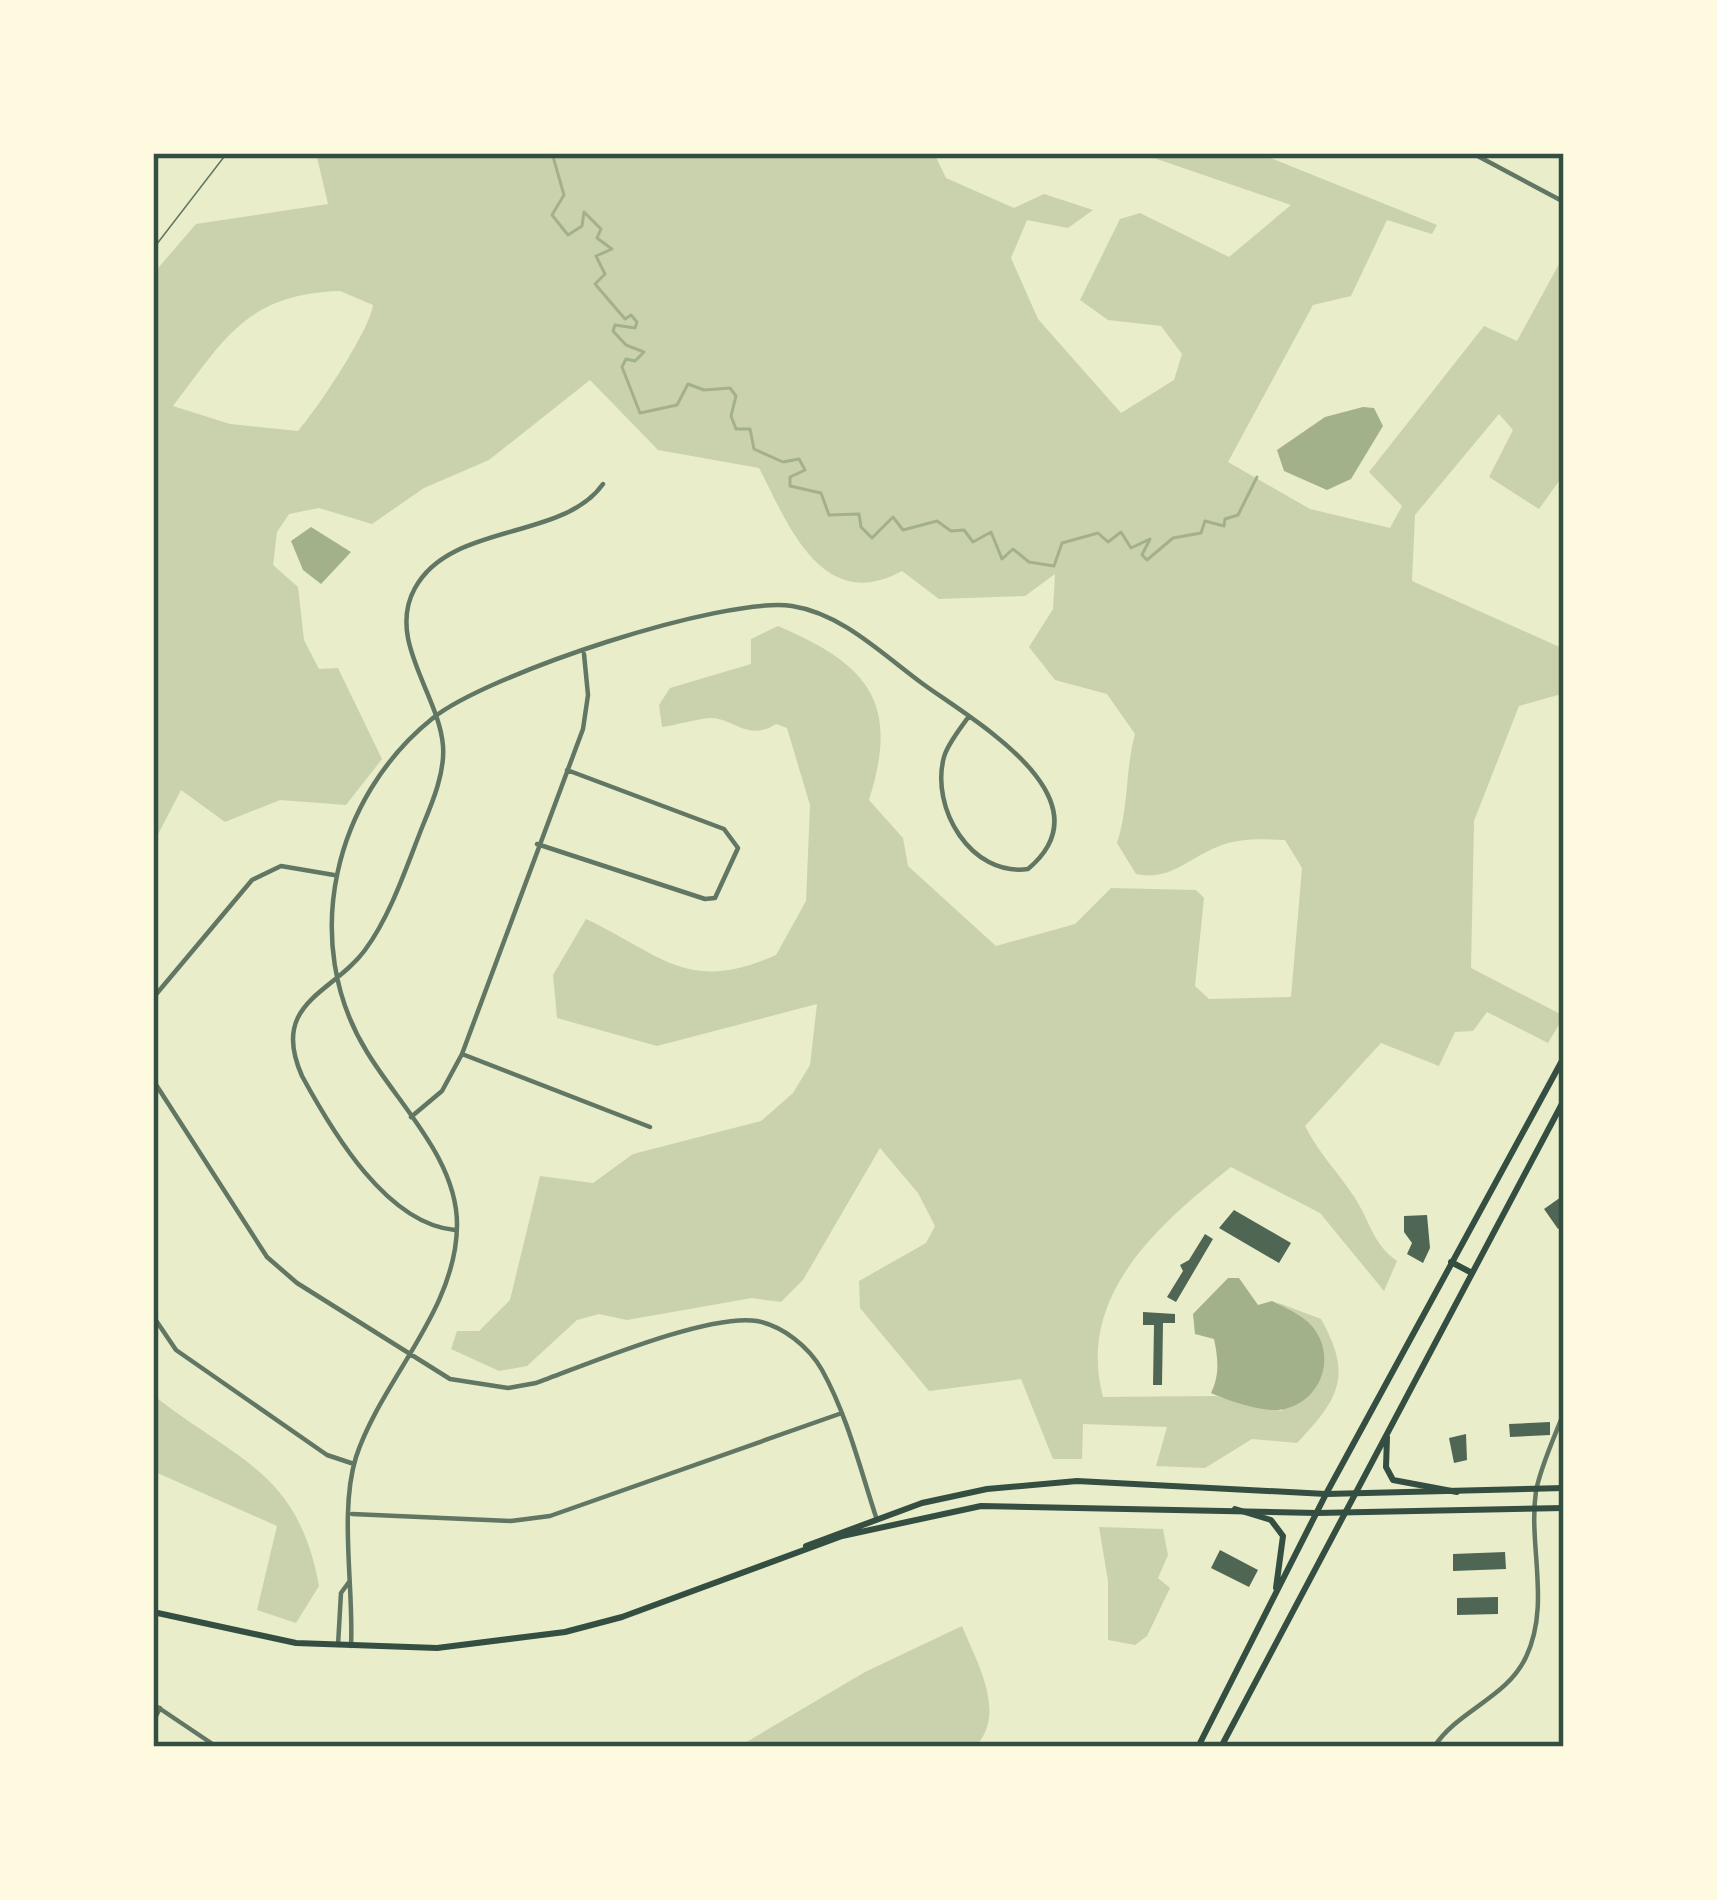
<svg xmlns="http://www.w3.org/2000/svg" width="1717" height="1900" font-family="Raleway,sans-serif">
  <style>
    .green { fill: #cad2ad; fill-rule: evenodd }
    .water { fill: #a3b18a }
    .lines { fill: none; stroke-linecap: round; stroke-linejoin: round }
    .stream { stroke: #a3b18a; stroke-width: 3 }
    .building { fill: #4f6655 }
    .service { stroke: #617663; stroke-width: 1.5 }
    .minor { stroke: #617663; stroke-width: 4.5 }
    .secondary { stroke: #344e41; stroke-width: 6 }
    .primary { stroke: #344e41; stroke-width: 6 }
    .trunk { stroke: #344e41; stroke-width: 6 }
    .neatline { fill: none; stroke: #344e41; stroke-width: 4.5 }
  </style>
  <rect width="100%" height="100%" fill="#e9edc9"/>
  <path class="green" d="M316,153h618l12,25 68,30 30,-14 49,16 -25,18 -41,-8 -16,38 27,61 83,94 53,-33 8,-26 -21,-28 -53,-6 -28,-20 40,-81 20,-6 89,44 62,-52 -137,-47 3,-5h101l179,72 -5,9 -45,-14 -36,76 -38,9 -85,157 82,47 80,19 12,-22 -33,-34 115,-146 33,15 47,-86v219l-25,35 -50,-32 24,-47 -14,-16 -84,101 -3,66 152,68v49l-6,-3 -39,11 -45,115 -3,147 93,48 -16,27 -61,-31 -14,19 -18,1 -16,34 -58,-23 -76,83c14,28 34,47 50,72 16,25 17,45 42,63l-13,30 -64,-78 -89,-46c-72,57 -155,128 -128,230l113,-1 66,15 29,-86 -35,-23 45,17c32,57 18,80 -24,124l-45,-4 -47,29 -49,-2 11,-39 -84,-3 -1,35h-29l-32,-80 -92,12 -69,-83 -1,-27 67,-38 9,-17 -17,-33 -38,-45 -77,132 -22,22 -29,-4 -125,22 -28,-6 -22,6 -50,46 -28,5 -48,-22 6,-18h22l31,-31 30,-124 53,7 40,-29 128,-33 32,-28 17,-28 7,-61 -160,42 -100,-28 -4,-43 33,-56c78,37 101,75 190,36l30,-54 4,-96 -23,-77 -11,-4c-28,18 -43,-6 -65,-6 -15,1 -34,7 -49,9l-3,-22 11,-17 81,-24v-25l27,-13c91,39 122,76 91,174l34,38 5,28 88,80 79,-22 36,-36 85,2 8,8 -9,88 14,13 82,-2 11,-129 -17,-28c-24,-1 -46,-2 -68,7 -30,12 -46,34 -81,27l-19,-31c12,-36 8,-73 18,-109l-28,-40 -52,-14 -26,-33 24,-38 2,-35 -30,22 -86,3 -37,-28c-80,44 -114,-47 -143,-103l-101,-18 -68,-70 -101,80 -65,28 -52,36 -53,-16 -30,6 -12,18 -4,33 25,22 6,53 15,29 19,-1 44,91 -36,46 -66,-5 -55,22 -44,-32 -28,54v-570l43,-50 132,-20zM340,291l33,14c-3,25 -57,106 -75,126l-68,-7 -57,-18c52,-68 74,-112 167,-115z
    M153,1395c84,66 145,76 166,191l-23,37 -39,-13 20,-84 -124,-55z
    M1099,1527l64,2 5,26 -10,23 12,10 -23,48 -12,9 -27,-5v-59z
    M962,1626c14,35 46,88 13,121h-237l127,-75z"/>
  <path class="water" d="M1363,407l11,1 9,18 -32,53 -24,11 -43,-19 -7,-21 48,-33z
    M311,527l40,25 -30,32 -18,-14 -12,-29z
    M1228,1278h11l19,27 14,-4c13,6 31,15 40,25 25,30 10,74 -27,83 -18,5 -56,-8 -74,-16 9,-18 7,-35 3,-54l-19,-5 -2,-20z"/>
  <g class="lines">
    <path class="stream" d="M552,153l12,42 -12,20 16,20 14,-9 2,-14 17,17 -4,9 15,11 -16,7 9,18 -10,10 30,35 6,-4 6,7 -2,6 -20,-3 -2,6 13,14 18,7 -9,9 -9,-2 -4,8 18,46 37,-8 11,-21 16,6 26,-2 6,8 -5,20 5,13h14l4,20 29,13 16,-3 6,11 -15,7v9l31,7 8,22 30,-1 2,13 11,11 21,-21 10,13 34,-9 14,10 13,-1 9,12 18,-10 11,27 11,-10 16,13 25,4 8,-23 36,-10 10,9 13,-10 10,16 19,-9 -8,16 5,5 26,-22 28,-5 4,-12 19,5 1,-7 13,-4 19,-38"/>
  </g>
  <path class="building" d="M1561,1197l3,28 -6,4 -14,-20z
    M1234,1210l57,33 -12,20 -60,-35z
    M1427,1215l3,33 -7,15 -16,-9 5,-11 -8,-11v-16z
    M1205,1234l8,5 -37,63 -9,-5 16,-26 -3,-6 9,-5z
    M1143,1312l32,2v9h-12l-1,62h-9l1,-60h-11z
    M1550,1422v13l-40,2 -1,-13z
    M1466,1434l1,26 -13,3 -5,-25z
    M1220,1550l38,20 -9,17 -38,-19z
    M1505,1552l1,17 -53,2v-17z
    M1498,1597v17l-41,1v-17z"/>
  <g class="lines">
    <path class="service" d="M153,249l74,-96"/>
    <path class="minor" d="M1143,153h1
      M1472,153l92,49
      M537,844l168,55 10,-1 23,-50 -14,-19 -157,-59
      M153,998l99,-118 29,-14 53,9
      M462,1054l188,73
      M153,1080l114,177 30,26 153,96 58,9 28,-5c50,-18 172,-70 221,-62 26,5 52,26 65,49 25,45 38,98 54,147
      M411,1117l31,-26 20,-37 121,-325 5,-34 -4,-41
      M455,1230c-68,-6 -122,-97 -153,-154 -33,-74 32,-83 63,-126 26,-35 42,-85 58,-125 10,-24 22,-53 20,-79 -4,-52 -57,-106 -28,-158 36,-66 148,-47 188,-104
      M153,1316l23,34 151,105 27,9
      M352,1514l159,7 39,-5 292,-103
      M338,1645l3,-52 8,-11
      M351,1646c3,-57 -12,-134 5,-189 26,-78 100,-146 101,-231 1,-66 -58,-121 -90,-174 -68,-110 -33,-255 66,-334 55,-44 290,-122 359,-112 51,8 91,49 131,78 51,37 189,115 105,185 -57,8 -98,-61 -84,-112 4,-14 17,-29 25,-41
      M153,1704l64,43
      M153,1722l7,-14
      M1434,1747c24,-37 73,-49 92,-90 25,-53 2,-111 10,-166 5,-26 19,-55 28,-79"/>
    <path class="secondary" d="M806,1546l116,-43 65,-14 90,-8 249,13
      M153,1612l143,31 141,5 128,-16 57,-15 220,-81 139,-30 336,7"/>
    <path class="primary" d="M1326,1494l238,-6
      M1317,1513l247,-5"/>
    <path class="trunk" d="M1451,1262l21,11
      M1387,1437l-1,30 7,13 64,12
      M1235,1509l36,11 12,16 -7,52
      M1198,1747l128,-253 238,-437
      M1221,1747l343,-647"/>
  </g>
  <rect width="1717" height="1900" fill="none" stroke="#fefae0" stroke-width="312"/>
  <rect x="156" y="156" width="1405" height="1588" class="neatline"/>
</svg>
